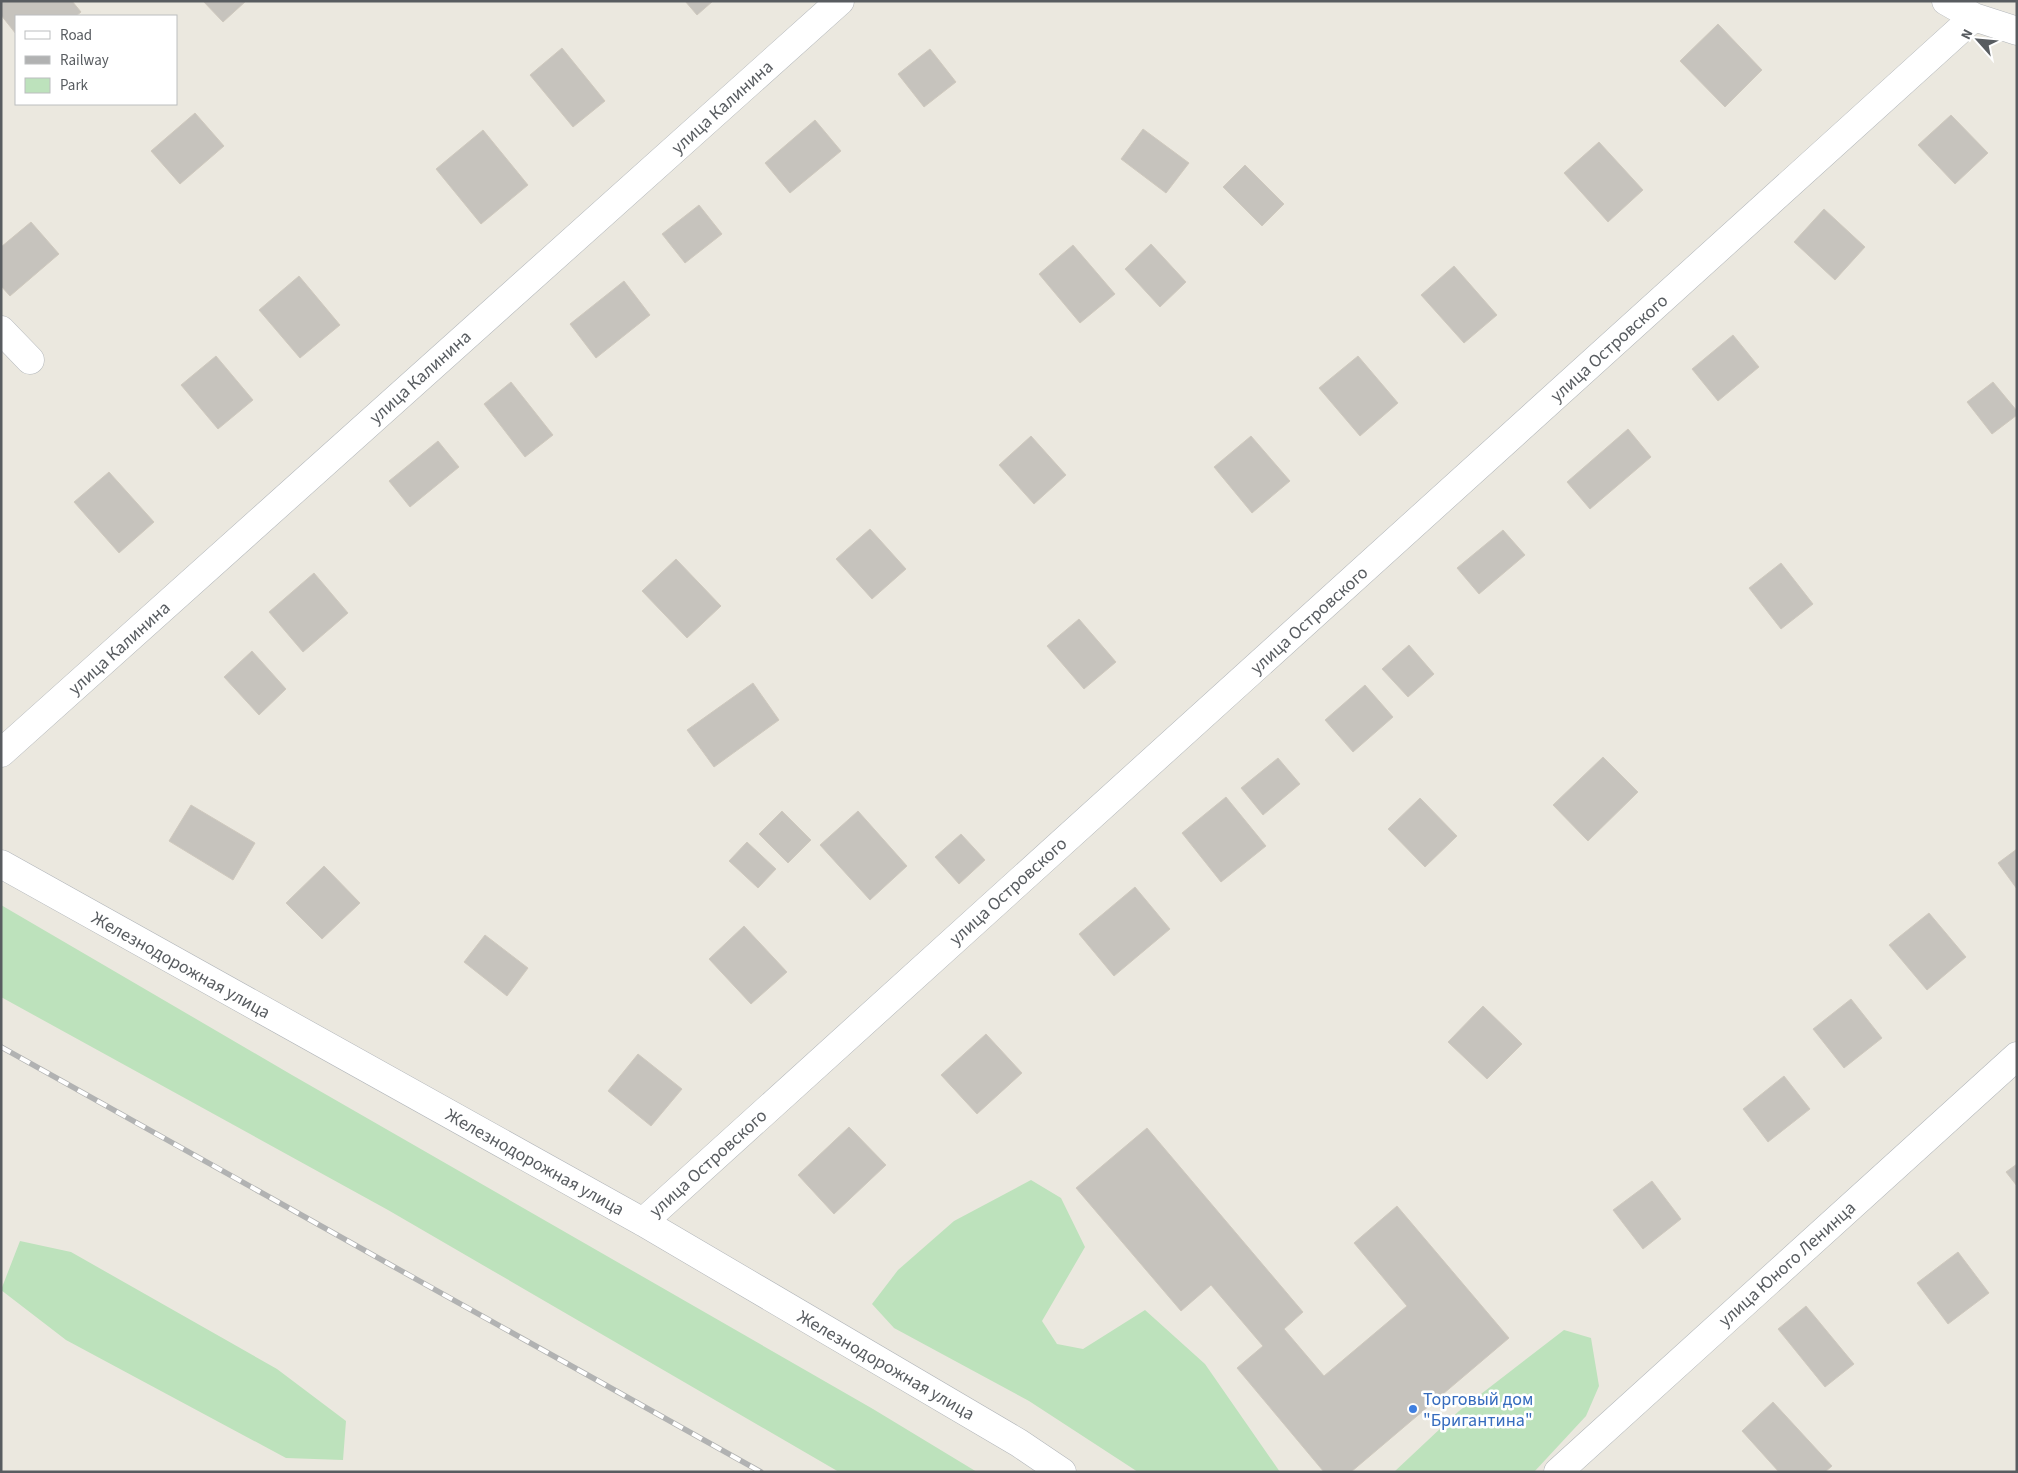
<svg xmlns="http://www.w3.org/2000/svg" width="2018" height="1473" font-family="'Source Sans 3',sans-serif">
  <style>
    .green { fill: #bde2bc }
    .building { fill: #c6c3bd; stroke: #cfc9be }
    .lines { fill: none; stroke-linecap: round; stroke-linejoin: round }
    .minor-casing { stroke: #b2b6ba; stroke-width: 29 }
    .minor { stroke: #fff; stroke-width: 28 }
    .rail-casing { stroke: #b1b2b2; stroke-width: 5.5 }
    .rail { stroke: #fff; stroke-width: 4; stroke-dasharray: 11; stroke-linecap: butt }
    .shop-dot { fill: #3f7fe0; stroke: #fff; stroke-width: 2 }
    .labels { text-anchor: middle; stroke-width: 5; stroke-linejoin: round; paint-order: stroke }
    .street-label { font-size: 18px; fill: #585c60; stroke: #fff }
    .shop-label { font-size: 18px; fill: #366cbe; stroke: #fff; text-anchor: start }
  </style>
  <rect width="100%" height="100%" fill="#ebe8df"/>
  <path class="green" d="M1,905l291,170 581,334 104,63h-138l-451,-262 -387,-213z
    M1031,1180l30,18 24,49 -43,74 15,23 26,5 62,-39 60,54 75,108h-142l-109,-71 -135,-73 -22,-24 26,-34 56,-49z
    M20,1241l51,11 206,117 69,52 -3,39 -57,-2 -220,-118 -65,-50z
    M1564,1330l27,8 8,48 -13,30 -52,56h-140l65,-61z"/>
  <path class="building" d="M1,1h71l9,11 -5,4h-60v18l-15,-19z
    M203,1h43l-23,21z
    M685,1h28l-16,14z
    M1718,24l44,46 -37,37 -45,-46z
    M562,48l43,53 -32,26 -43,-52z
    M930,49l26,33 -32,25 -26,-33z
    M195,113l29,33 -44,38 -29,-33z
    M1951,115l37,38 -33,31 -37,-39z
    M815,120l26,31 -51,42 -25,-30z
    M1143,129l46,34 -23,30 -45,-34z
    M483,130l45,55 -47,39 -45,-55z
    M1599,142l44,48 -35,32 -44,-49z
    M1245,165l39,39 -22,22 -39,-39z
    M699,205l23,29 -37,29 -23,-29z
    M1824,209l41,38 -30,33 -41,-38z
    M31,222l28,32 -49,42 -9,-10v-39z
    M1151,244l35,38 -26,25 -35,-38z
    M1073,245l42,49 -35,29 -41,-49z
    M1454,266l43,49 -33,28 -43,-48z
    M299,276l41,49 -40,33 -41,-48z
    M624,281l26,34 -54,43 -26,-34z
    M1733,335l26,32 -41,34 -26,-32z
    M216,356l37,44 -35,29 -37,-44z
    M1358,356l40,47 -38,33 -41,-48z
    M511,382l42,53 -28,22 -41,-53z
    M1993,382l24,29v4l-25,19 -25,-32z
    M1628,429l23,28 -61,52 -23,-27z
    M1031,436l35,39 -32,29 -35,-39z
    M1251,436l39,45 -38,32 -38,-46z
    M438,441l21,26 -49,40 -21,-26z
    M109,472l45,50 -35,31 -45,-51z
    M870,529l36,40 -34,30 -36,-40z
    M1503,530l22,25 -46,39 -22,-26z
    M676,559l45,47 -34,32 -45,-47z
    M1781,563l32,41 -32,25 -32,-41z
    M314,573l34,40 -45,39 -34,-40z
    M1079,619l37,43 -32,27 -37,-43z
    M1409,645l25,29 -26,23 -26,-28z
    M252,651l34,38 -27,26 -35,-38z
    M753,683l26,37 -65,47 -27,-37z
    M1365,685l28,32 -40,35 -28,-32z
    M1603,757l35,35 -50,49 -35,-36z
    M1278,758l22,26 -37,31 -22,-27z
    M1226,797l40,49 -45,36 -39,-49z
    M1420,798l37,38 -32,31 -37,-38z
    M191,805l64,38 -22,37 -64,-39z
    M782,811l29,29 -23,23 -29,-29z
    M858,811l49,55 -37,34 -50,-55z
    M961,834l24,26 -26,24 -24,-27z
    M747,842l29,27 -18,19 -29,-27z
    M2017,849v40l-19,-26z
    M324,866l36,37 -38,36 -36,-36z
    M1135,887l35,42 -56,47 -35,-42z
    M1929,913l37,44 -39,33 -38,-45z
    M744,926l43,46 -36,32 -42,-45z
    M485,935l43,33 -21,28 -43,-34z
    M1851,999l31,39 -38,30 -31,-39z
    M1483,1006l39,38 -35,35 -39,-37z
    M986,1034l36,39 -45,41 -36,-39z
    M638,1054l44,35 -31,37 -43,-35z
    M1784,1076l26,33 -42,33 -25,-33z
    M849,1127l37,38 -52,49 -36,-39z
    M1147,1128l156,184 -19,17 40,47 83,-70 -53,-63 43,-37 112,132 -158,134h-27l-87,-104 26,-22 -52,-61 -30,26 -105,-123z
    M2017,1164v22l-11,-14z
    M1652,1181l29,38 -38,30 -30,-39z
    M1958,1252l31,41 -41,31 -31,-41z
    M1806,1306l48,58 -29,23 -47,-58z
    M1773,1402l59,64 -7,6h-46l-37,-41z"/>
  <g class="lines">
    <g class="minor-casing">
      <path id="minor" d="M1946,1l28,16 43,14
        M1,330l29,30
        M1,753l839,-752
        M1,864l642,358 376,221 43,29
        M643,1222l1331,-1205
        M1558,1472l459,-416"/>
    </g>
    <use href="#minor" class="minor"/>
    <g class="rail-casing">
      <path id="rail" d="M1,1047l760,425"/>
    </g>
    <use href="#rail" class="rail"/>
  </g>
  <circle class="shop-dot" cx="1413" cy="1409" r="5"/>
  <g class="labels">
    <g class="street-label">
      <text transform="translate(722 107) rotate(-42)" y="6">улица Калинина</text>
      <text transform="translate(1609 348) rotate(-42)" y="6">улица Островского</text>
      <text transform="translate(420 377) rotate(-42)" y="6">улица Калинина</text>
      <text transform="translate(1309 620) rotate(-42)" y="6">улица Островского</text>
      <text transform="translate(119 648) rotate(-42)" y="6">улица Калинина</text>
      <text transform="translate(1008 891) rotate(-42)" y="6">улица Островского</text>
      <text transform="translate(181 965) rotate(29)" y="6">Железнодорожная улица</text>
      <text transform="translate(535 1162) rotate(29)" y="6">Железнодорожная улица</text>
      <text transform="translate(708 1163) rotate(-42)" y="6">улица Островского</text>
      <text transform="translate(1787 1264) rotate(-42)" y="6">улица Юного Ленинца</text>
      <text transform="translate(886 1365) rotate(30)" y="6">Железнодорожная улица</text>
    </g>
    <g class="shop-label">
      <text x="1423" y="1405">Торговый дом<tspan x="1423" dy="21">"Бригантина"</tspan></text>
    </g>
  </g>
  <rect width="2018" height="1473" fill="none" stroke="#585c60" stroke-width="5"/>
  <rect x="15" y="15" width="162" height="90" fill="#ffffff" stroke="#bcbebf"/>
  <rect x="25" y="31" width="25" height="8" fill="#ffffff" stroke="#bcbebf"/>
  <text x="60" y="40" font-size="15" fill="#585c60">Road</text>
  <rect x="25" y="56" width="25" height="8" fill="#b1b2b2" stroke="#bcbebf"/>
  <text x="60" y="65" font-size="15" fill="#585c60">Railway</text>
  <rect x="25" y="78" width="25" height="15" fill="#bde2bc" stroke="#bcbebf"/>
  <text x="60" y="90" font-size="15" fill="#585c60">Park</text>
  <g transform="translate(1978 40) rotate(297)" stroke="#ffffff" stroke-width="4" paint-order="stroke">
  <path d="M0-4L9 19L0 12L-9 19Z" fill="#585c60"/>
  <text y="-8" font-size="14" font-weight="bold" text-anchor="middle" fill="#585c60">N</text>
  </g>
</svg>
